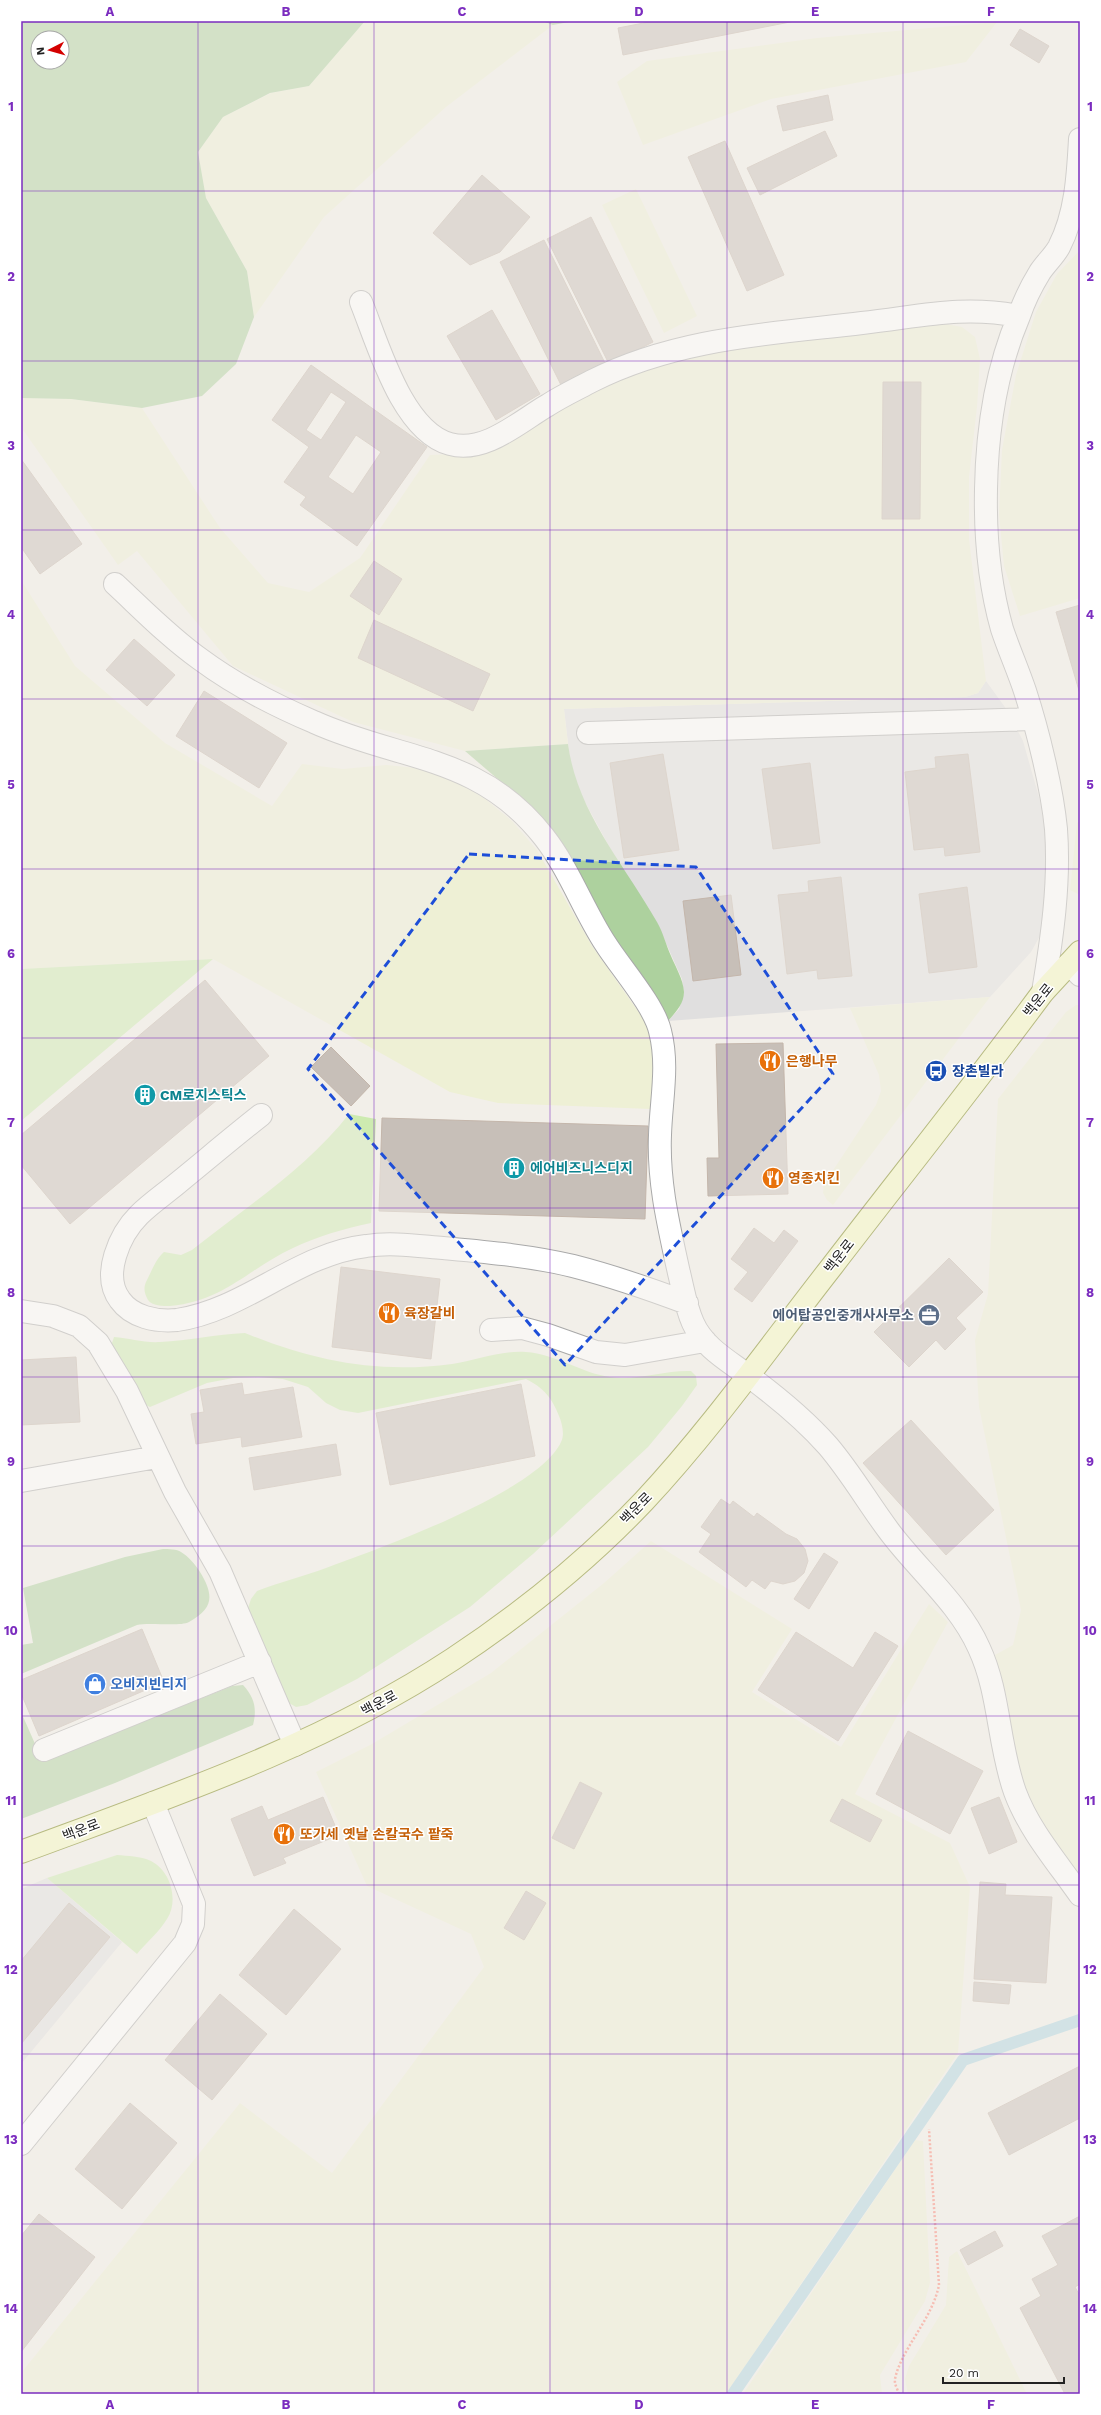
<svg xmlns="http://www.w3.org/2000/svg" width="1101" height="2415" font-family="'Work Sans','Noto Sans KR',sans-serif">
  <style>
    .residential { fill: #e0dfdf }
    .farmland { fill: #eef0d5 }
    .grass { fill: #cdebb0 }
    .forest { fill: #add19e; fill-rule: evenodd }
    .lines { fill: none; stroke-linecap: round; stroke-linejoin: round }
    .stream { stroke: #aad3df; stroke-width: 12 }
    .building { fill: #c7bfb8; stroke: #c4b6ab; fill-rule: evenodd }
    .lane-casing { stroke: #a9a9a9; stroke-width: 24 }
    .secondary-casing { stroke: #707d05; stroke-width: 24 }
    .path { stroke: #fa8072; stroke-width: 2.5; stroke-dasharray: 2 2; stroke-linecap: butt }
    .lane { stroke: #fff; stroke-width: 22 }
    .secondary { stroke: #f7fabf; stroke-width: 22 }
    .marked { fill: none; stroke: #1d4ed8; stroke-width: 3; stroke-dasharray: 8 5; stroke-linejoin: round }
    .grid { fill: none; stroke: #7b2cbf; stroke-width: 1; stroke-opacity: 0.55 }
    .labels { text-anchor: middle; stroke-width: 3; stroke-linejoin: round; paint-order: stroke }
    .street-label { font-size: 14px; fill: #222; stroke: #fff }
    .food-label { font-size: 14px; font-weight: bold; fill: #c56008; stroke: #fff; text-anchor: start }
    .transit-label { font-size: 14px; font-weight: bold; fill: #164399; stroke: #fff; text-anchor: start }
    .culture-label { font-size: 14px; font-weight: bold; fill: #0d838f; stroke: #fff; text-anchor: start }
    .service-label { font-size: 14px; font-weight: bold; fill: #4e5e75; stroke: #fff; text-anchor: end }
    .shop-label { font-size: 14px; font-weight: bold; fill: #366cbe; stroke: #fff; text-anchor: start }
    .neatline { fill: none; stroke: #7b2cbf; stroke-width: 1.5 }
    .grid-label { font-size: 13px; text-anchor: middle; font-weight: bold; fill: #7b2cbf }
  </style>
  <rect width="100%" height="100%" fill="#f2efe9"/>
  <path class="residential" d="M986,681l21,29 16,31 17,60 8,53 -2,60 -5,20 -10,18 -41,45 -322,24 11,-12 5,-15 -2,-15 -25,-56 -41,-64 -38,-70 -7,-21 -7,-59 401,-12 13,-4z
    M47,1878l75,64 -101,122v-175z"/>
  <path class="farmland" d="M365,21h177l11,4 -107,82 -122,110 -70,100 -7,-46 -41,-73 -8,-46 25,-35 48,-24 38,-7z
    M997,22l-31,40 -195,37 -128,46 -26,-63 30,-21 170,-23z
    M636,189l61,127 -33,17 -62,-128z
    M1080,250v348l-60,18 -16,-50 -5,-52 3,-64 14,-75 20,-63 21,-38z
    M946,324l16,3 13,10 5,22 -3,48 -8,70v62l17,142 -8,12 -13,4 -401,12 4,35 -103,7 -112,-29 -120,-56 -96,-115 -19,14 -97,-138v-29l50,1 71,9 78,120 48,55 41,9 51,-34 70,-103 46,-2 30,-10 76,-47 39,-18 77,-27z
    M21,580l54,86 90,77 107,63 30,-42 41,5 43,-4 40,4 26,10 32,19 28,23 25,29 55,96 55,78 7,23 2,30 -5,32 -153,-6 -48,-11 -237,-133 -192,10z
    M1080,820v75l-10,-5 7,-67z
    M990,997l-157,208 -6,-5 -4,-7 1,-9 52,-79 5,-14 -2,-16 -29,-67z
    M1076,1005h4v875l-35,-49 -17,-33 -11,-36 -10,-64 -12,-43 18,-10 8,-35 -42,-203 -4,-67 13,-46 10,-195 68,-87z
    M651,1541l141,88 -40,63 89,55 88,-143 19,18 -93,172 95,49 20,44 -12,166 -232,341h-705v-21l219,-270 92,70 152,-206 -13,-33 -104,-48 -51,-114 56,-28 119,-71 113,-90z
    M915,2140l8,1 7,142 -5,18 -45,74 2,19h-139z
    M957,2251l70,143h-119l-3,-15 4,-13 37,-61 3,-48z"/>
  <path class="grass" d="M213,959l-192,162v-152z
    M349,1114l27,5 -5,104c-28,6 -53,13 -78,25 -45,21 -69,53 -123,58 -7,0 -18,0 -22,-6 -4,-7 -5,-13 -1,-20 5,-10 9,-21 17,-28l17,3 11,-5c54,-43 115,-82 157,-136z
    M245,1333c68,28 133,41 207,31 24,-4 50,-14 74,-12 30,2 55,21 84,25 27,4 54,-7 81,-6l5,5 1,9 -15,21 -34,41 -115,107 -63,53 -113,72 -50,26 -11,2 -7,-4 -4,-6 -37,-89 3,-9 6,-8c23,-9 47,-15 69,-23 54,-20 212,-76 235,-126 4,-7 1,-19 -2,-26 -7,-18 -15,-28 -33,-37l-168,34 -18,-3 -14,-7 -18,-16 -25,-8 -25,-2 -25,1 -26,5 -57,24 -6,-3 -33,-58 3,-9c15,1 30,6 46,5 28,-1 56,-8 85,-9z
    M117,1855c11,1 23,1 34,6 20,10 28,40 16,58 -8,13 -21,24 -30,35l-90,-76z"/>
  <path class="forest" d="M21,21h344l-56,65 -39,7 -47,24 -25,35 8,46 41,73 7,46 -18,47 -34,32 -60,12 -71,-9 -50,-1zM38,38h24v24h-24z
    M542,21h32l-21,4z
    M568,744c9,68 56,120 89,178 6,10 9,23 14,34 5,12 12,23 13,36 0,12 -9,21 -16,29l-161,-234 -42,-36z
    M163,1549c5,0 14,0 18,3 8,5 14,12 19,20 14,23 14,36 -11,50 -10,5 -39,0 -52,3l-116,49v-29l12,-2 -10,-55 102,-31z
    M243,1685c12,13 14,24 10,40l-138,58 -94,36v-107l22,50 189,-76z"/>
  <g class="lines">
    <path class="stream" d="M733,2394l230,-334 117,-40"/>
  </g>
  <path class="building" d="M654,21h141l-172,34 -5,-27z
    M1020,29l29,17 -10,17 -29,-18z
    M828,95l5,25 -50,11 -6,-25z
    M825,131l12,25 -77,39 -13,-27z
    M725,141l59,134 -37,16 -59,-134z
    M482,175l48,42 -30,35 -30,13 -37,-32z
    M591,217l62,125 -44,22 -62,-125z
    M544,240l62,125 -44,22 -62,-125z
    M492,310l48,84 -44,26 -49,-84z
    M311,365l116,82 -70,99 -57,-41 6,-8 -22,-15 25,-35 -37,-27zM331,392l15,10 -25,38 -15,-10zM356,435l25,17 -28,42 -25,-17z
    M883,382h38l-1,137h-38z
    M21,459l61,85 -42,30 -19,-27z
    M374,561l28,18 -23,36 -29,-19z
    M1080,605v89l-24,-82z
    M374,620l116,54 -17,37 -115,-53z
    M134,639l41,36 -28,31 -41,-36z
    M204,691l83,52 -28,45 -83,-52z
    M663,754l16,96 -55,8 -14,-95z
    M968,754l12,98 -35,4 -1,-9 -30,3 -9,-78 31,-4 -1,-11z
    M810,763l10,80 -47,6 -11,-80z
    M841,877l11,99 -34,3 -1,-9 -30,4 -9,-79 31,-3 -1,-11z
    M967,887l10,80 -48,6 -10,-79z
    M731,895l10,80 -48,6 -10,-80z
    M205,980l64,76 -199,168 -49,-59v-30z
    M783,1043l5,151 -80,2 -1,-38h12l-3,-114z
    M331,1047l39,39 -19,20 -40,-39z
    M382,1118l266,8 -3,93 -266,-8z
    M754,1228l20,15 10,-13 14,11 -46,61 -18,-13 14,-17 -17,-13z
    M949,1258l34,34 -27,26 10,11 -21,21 -9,-10 -27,27 -35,-35z
    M341,1267l99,12 -9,80 -99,-12z
    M76,1357l4,65 -59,3v-65z
    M242,1383l2,12 49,-8 9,50 -60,10 -1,-10 -45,7 -5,-30 13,-2 -4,-22z
    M521,1384l14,72 -145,29 -14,-72z
    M911,1420l83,90 -48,45 -83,-92z
    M336,1444l5,31 -87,15 -5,-32z
    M721,1499l9,6 3,-4 21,16 3,-4 29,21 11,5 8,10 3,12 -4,12 -9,8 -12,3 -12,-3 -6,8 -13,-9 -6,7 -47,-35 12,-18 -10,-7z
    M824,1553l14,9 -29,47 -15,-10z
    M142,1629l22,53 -125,54 -18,-43v-13z
    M796,1632l57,36 22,-36 23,14 -60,95 -80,-51z
    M908,1731l75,40 -33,63 -74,-40z
    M580,1782l22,11 -28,56 -22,-11z
    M323,1797l16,38 -56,23 3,5 -32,13 -23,-57 31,-13 6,14z
    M999,1797l18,45 -28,12 -18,-46z
    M842,1799l40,21 -12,22 -40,-21z
    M980,1882l26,2 -1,11 47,2 -6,86 -72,-4z
    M526,1891l20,12 -22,37 -20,-12z
    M69,1903l41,34 -89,107v-83z
    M294,1909l47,40 -55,66 -47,-40z
    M974,1982l37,3 -2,19 -36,-3z
    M220,1994l47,40 -55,66 -47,-40z
    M1080,2066v52l-71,37 -21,-42z
    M130,2103l47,40 -55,66 -47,-40z
    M39,2214l56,43 -74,95v-116z
    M1080,2216v68l-5,3 5,9v98h-15l-45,-86 21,-12 -9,-17 26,-14 -16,-29z
    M995,2231l8,15 -35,19 -8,-15z"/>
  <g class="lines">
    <g class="lane-casing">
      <path id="lane" d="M361,302c17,42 41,129 89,142 35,10 70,-23 98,-39 14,-9 29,-16 44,-24 85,-43 177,-47 270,-58 57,-6 98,-18 157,-7
        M115,584c27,25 54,53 85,75 35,26 74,46 114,63 86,39 165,32 230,115 25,32 39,72 61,106 15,24 49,62 55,88 9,35 1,69 0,104 -2,48 9,92 19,138 4,16 7,35 14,50 11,25 36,38 57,54 27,20 55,43 78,69 23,27 40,57 61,85 29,39 70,72 90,117 21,45 19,97 36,144 14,38 42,70 65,103
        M588,733l444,-14
        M1069,964l11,11
        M1043,992c9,-54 17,-108 13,-163 -4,-41 -18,-98 -31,-138 -7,-21 -16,-41 -23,-62 -13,-46 -17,-93 -16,-140 1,-59 10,-119 33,-173 5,-15 13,-31 21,-44 6,-9 14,-16 19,-25 17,-33 19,-71 21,-108
        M261,1115c-28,22 -55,45 -82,67 -13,11 -28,21 -40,33 -19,19 -38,60 -19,85 12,17 36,22 57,20 68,-10 120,-66 189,-74 25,-4 52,0 77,2 43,4 89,8 130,18 39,10 77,23 114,37
        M21,1311l32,5 26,10 19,17 29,48 48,101 45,79 75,174
        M491,1330l31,-2 26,7 48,17 29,3 80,-14
        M21,1481l136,-24
        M44,1750l216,-88
        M21,2144l164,-201 8,-19 1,-20 -41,-101"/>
    </g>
    <g class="secondary-casing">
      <path id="secondary" d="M21,1852c148,-55 300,-106 432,-193 68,-45 135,-99 191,-158 69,-74 127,-157 189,-236 70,-91 142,-181 210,-273l37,-40"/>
    </g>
    <path class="path" d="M899,2394c-1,-4 -5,-10 -4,-15 6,-30 37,-59 44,-94l-10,-156"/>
    <use href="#lane" class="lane"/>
    <use href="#secondary" class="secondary"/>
  </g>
  <path d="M0 0H1101V2415H0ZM469,854l227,13 137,207 -268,291 -257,-296z" fill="#f2efe9" fill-opacity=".55" fill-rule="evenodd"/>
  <path class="marked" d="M469,854l227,13 137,207 -268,291 -257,-296z"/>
  <path class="grid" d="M198,21v2373M374,21v2373M550,21v2373M727,21v2373M903,21v2373M21,191h1059M21,361h1059M21,530h1059M21,699h1059M21,869h1059M21,1038h1059M21,1208h1059M21,1377h1059M21,1546h1059M21,1716h1059M21,1885h1059M21,2054h1059M21,2224h1059"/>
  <defs>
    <g id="restaurant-disc" transform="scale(1.15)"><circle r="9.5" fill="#e8710a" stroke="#fff"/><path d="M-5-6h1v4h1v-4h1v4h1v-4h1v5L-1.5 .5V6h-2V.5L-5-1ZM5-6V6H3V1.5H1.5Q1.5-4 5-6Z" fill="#fff"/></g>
    <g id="bus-disc" transform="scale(1.15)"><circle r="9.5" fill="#1a4fb4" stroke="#fff"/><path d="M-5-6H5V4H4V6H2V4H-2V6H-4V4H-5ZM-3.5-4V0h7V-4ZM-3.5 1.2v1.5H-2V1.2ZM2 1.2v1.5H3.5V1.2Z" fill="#fff"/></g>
    <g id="building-disc" transform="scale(1.15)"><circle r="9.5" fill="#0f9aa8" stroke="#fff"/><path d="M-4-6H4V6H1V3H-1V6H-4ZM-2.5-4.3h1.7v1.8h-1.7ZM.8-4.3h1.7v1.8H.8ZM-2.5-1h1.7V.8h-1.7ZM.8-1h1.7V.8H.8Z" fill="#fff"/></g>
    <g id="office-disc" transform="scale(1.15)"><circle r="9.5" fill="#5c6f8a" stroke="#fff"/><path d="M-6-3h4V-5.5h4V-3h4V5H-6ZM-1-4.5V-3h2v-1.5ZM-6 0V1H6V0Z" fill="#fff"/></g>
    <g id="shop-disc" transform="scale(1.15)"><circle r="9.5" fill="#3f7fe0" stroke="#fff"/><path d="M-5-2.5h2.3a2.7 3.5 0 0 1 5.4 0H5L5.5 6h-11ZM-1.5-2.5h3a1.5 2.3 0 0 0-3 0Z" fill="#fff"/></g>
  </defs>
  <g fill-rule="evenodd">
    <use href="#restaurant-disc" x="770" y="1061"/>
    <use href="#bus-disc" x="936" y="1071"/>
    <use href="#building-disc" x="145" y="1095"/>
    <use href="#building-disc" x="514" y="1168"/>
    <use href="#restaurant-disc" x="773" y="1178"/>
    <use href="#restaurant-disc" x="389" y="1313"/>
    <use href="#office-disc" x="929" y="1315"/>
    <use href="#shop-disc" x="95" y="1684"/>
    <use href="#restaurant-disc" x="284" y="1834"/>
  </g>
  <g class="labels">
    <g class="street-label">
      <text transform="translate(1038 1000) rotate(-51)" y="5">백운로</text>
      <text transform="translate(839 1256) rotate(-52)" y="5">백운로</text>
      <text transform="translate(636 1508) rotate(-45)" y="5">백운로</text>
      <text transform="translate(379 1703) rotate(-28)" y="5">백운로</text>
      <text transform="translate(81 1830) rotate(-21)" y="5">백운로</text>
    </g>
    <g class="food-label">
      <text x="786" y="1066">은행나무</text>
      <text x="788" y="1183">영종치킨</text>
      <text x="404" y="1318">육장갈비</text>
      <text x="300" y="1839">또가세 옛날 손칼국수 팥죽</text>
    </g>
    <g class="transit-label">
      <text x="952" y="1076">장촌빌라</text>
    </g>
    <g class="culture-label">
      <text x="160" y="1100">CM로지스틱스</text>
      <text x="530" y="1173">에어비즈니스디지</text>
    </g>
    <g class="service-label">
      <text x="914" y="1320">에어탑공인중개사사무소</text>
    </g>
    <g class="shop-label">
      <text x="110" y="1689">오비지빈티지</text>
    </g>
  </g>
  <rect width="1101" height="2415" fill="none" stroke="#ffffff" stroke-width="44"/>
  <g transform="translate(50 50) rotate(264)"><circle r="19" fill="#ffffff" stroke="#a7a7a7"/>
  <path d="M0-3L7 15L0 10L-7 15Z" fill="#d40000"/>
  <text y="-6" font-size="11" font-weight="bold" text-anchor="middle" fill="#222222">N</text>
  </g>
  <path d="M943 2377v6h121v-6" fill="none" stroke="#222222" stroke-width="2"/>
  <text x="949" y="2377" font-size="12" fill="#222222" stroke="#ffffff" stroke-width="3" paint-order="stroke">20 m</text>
  <rect x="22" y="22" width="1057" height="2371" class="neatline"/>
  <g class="grid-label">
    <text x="110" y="16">A</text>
    <text x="286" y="16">B</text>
    <text x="462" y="16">C</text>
    <text x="639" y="16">D</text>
    <text x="815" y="16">E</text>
    <text x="991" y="16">F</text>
    <text x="11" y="111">1</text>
    <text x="1090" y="111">1</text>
    <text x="11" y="281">2</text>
    <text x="1090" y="281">2</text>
    <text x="11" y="450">3</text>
    <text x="1090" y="450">3</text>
    <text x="11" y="619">4</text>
    <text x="1090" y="619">4</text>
    <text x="11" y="789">5</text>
    <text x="1090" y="789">5</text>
    <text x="11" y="958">6</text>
    <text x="1090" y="958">6</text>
    <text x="11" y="1127">7</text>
    <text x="1090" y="1127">7</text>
    <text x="11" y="1297">8</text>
    <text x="1090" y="1297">8</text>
    <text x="11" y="1466">9</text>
    <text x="1090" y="1466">9</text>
    <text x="11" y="1635">10</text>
    <text x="1090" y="1635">10</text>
    <text x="11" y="1805">11</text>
    <text x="1090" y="1805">11</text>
    <text x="11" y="1974">12</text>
    <text x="1090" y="1974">12</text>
    <text x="11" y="2144">13</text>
    <text x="1090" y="2144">13</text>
    <text x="11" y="2313">14</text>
    <text x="1090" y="2313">14</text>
    <text x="110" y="2409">A</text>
    <text x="286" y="2409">B</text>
    <text x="462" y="2409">C</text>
    <text x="639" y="2409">D</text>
    <text x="815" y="2409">E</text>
    <text x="991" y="2409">F</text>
  </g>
</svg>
